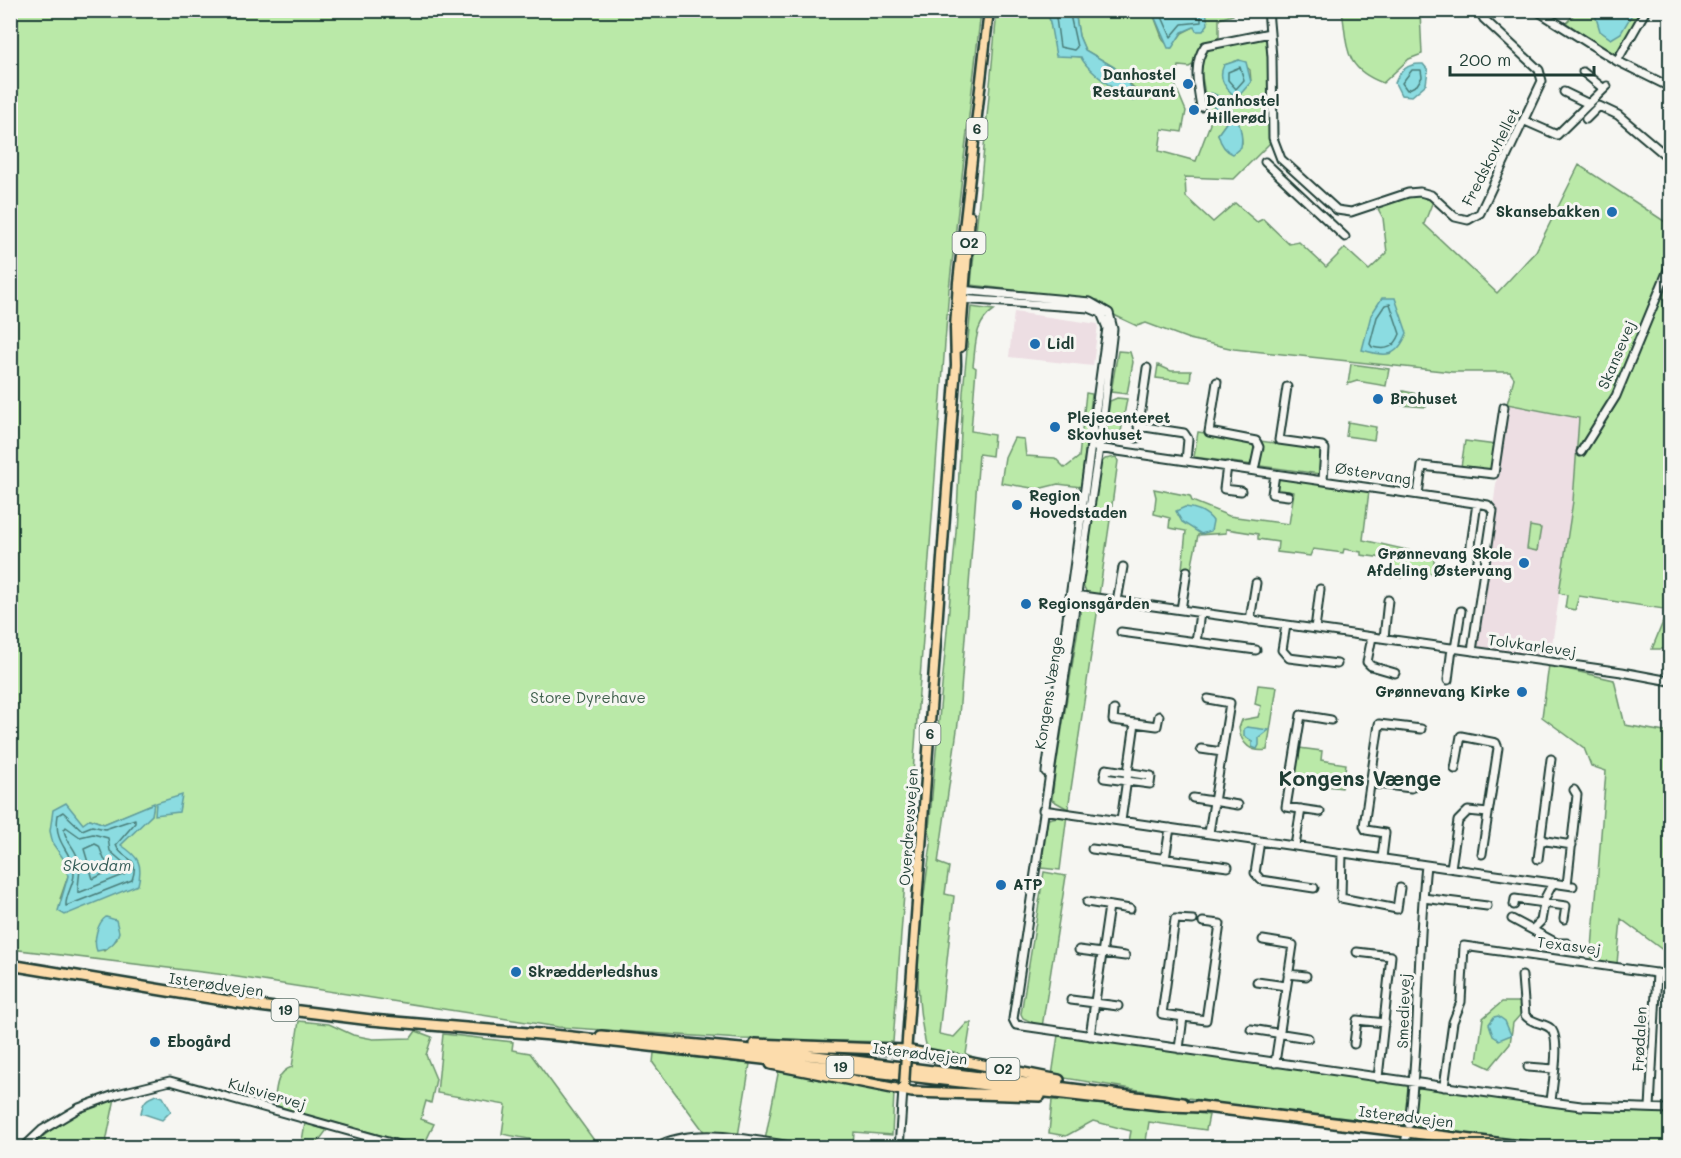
<svg xmlns="http://www.w3.org/2000/svg" width="1681" height="1158" font-family="Mali,sans-serif">
  <style>
    .built { fill: #eddee3 }
    .green { fill: #bae9a8; stroke: #6c936e; stroke-width: 1.5; fill-rule: evenodd }
    .water { fill: #8bdce1; stroke: #609c9c; stroke-width: 1.5 }
    .lines { fill: none; stroke-linecap: round; stroke-linejoin: round }
    .shore { stroke: #4a7d79; stroke-width: 1.5 }
    .minor-casing { stroke: #1f3d34; stroke-width: 11 }
    .major-casing { stroke: #1f3d34; stroke-width: 13 }
    .highway-casing { stroke: #1f3d34; stroke-width: 14 }
    .minor { stroke: #f6f6f2; stroke-width: 7 }
    .major { stroke: #fcdcac; stroke-width: 8 }
    .highway { stroke: #fcdcac; stroke-width: 9 }
    .major-bridge-casing { stroke: #1f3d34; stroke-width: 13; stroke-linecap: butt }
    .major-bridge { stroke: #fcdcac; stroke-width: 8 }
    .poi-dot { fill: #1f6fb2; stroke: #f6f6f2; stroke-width: 2 }
    .labels { text-anchor: middle; stroke-width: 6; stroke-linejoin: round; paint-order: stroke }
    .shield { fill: #f6f6f2; stroke: #60746d; stroke-width: 1.5 }
    .shield-label { font-size: 14px; font-weight: bold; fill: #1f3d34 }
    .poi-label { font-size: 15px; font-weight: bold; fill: #1f3d34; stroke: #f6f6f2; text-anchor: start }
    .street-label { font-size: 15px; fill: #1f3d34; stroke: #f6f6f2 }
    .park-label { font-size: 15px; fill: #3e5f4b; stroke: #f6f6f2 }
    .water-label { font-size: 16px; font-style: italic; fill: #355d57; stroke: #f6f6f2 }
    .district-label { font-size: 21px; font-weight: bold; fill: #1f3d34; stroke: #f6f6f2 }
  </style>
  <rect width="100%" height="100%" fill="#f6f6f2"/>
  <filter id="ink" filterUnits="userSpaceOnUse"><feTurbulence type="fractalNoise" baseFrequency=".0167" numOctaves="2"/><feDisplacementMap in="SourceGraphic" scale="12" xChannelSelector="R" yChannelSelector="G"/><feConvolveMatrix kernelMatrix="1 2 1 2 8 2 1 2 1" color-interpolation-filters="sRGB"/></filter>
  <g filter="url(#ink)">
    <path class="built" d="M1014,312l84,12 -5,42 -84,-9z
      M1507,404l72,14 -6,83 -24,164 -76,-11z"/>
    <path class="green" d="M10,11h971l-32,278 -56,753 -153,-3 -182,-12 -340,-53 -207,-25zM153,804l-1,11 -92,84 8,-23 -3,-15 25,-42 14,5zM99,928l18,11 -13,12 -9,-10z
      M997,11h57c-11,15 5,31 14,44l13,2c15,20 30,29 55,33l-22,-23 -29,-17 -6,-14 -4,-25h77l11,29 8,8 11,-15 12,-6 13,-13 -1,-3h27v4l-14,4v18l-19,11 -4,15 -7,4 -10,-1 -4,19 11,26 -4,21 -20,-3 -3,22 37,10 14,-37 -9,-53 2,-14 9,-11 55,-16 4,112 -37,37 -49,-2 1,20 27,25 22,-19 22,19 6,-3 26,25 10,-2 27,25 19,-19 24,22 18,-17 -4,-35 -6,-11 40,-12 16,6 -9,23 73,69 39,-42 43,-86 91,60v32l-3,6 -4,46 7,-31v332l-91,-14 -4,14 -10,-2 2,-13 -8,-2 14,-92 6,-83 -72,-14 7,-26 -4,-6h-58l-218,-23 -45,-10 -43,-16 -9,3 -21,-10 -18,-16 -127,-15zM1239,60l11,10 1,12 -15,15c-11,-10 -15,-17 -12,-32zM1209,100l32,32 1,11 -6,7 -12,-4 -6,-12 8,-11z
      M1342,11l78,1 2,42 -13,5 -26,24c-40,-15 -35,-35 -41,-72z
      M1577,11h67l-29,44 -49,-32z
      M971,307l23,3c-20,13 -18,34 -21,56l3,2 -5,63 23,4 -2,21 -13,-2 -20,262 -21,147 11,4 -4,27 9,2 -15,138 15,3 13,-14h4l-5,31 12,5 -50,-7c-19,-67 -7,-139 3,-207l-2,-16 27,-297 7,-140z
      M1118,351l12,1 3,10 -6,32 -16,-2z
      M1351,364l38,5 -3,17 -29,-5 -9,3z
      M1158,365l13,6h20l-1,11 -34,-4z
      M1403,391l24,5 -1,11 -25,-2z
      M1086,393l6,1 -11,93 -23,-3 -20,5 -37,-6 4,-26 9,-19 10,1 2,17 29,2 10,10 14,-11z
      M1117,398l10,1 -8,44 -13,-15 4,-27z
      M1348,422l28,5 -2,13 -28,-4z
      M1198,432l125,18 -3,24 -126,-17z
      M1465,441l31,4 -3,26 -32,-4z
      M1116,457l2,4 -7,51 -4,3 -13,-3 6,-48 5,-5z
      M1277,478l92,13 -6,49 71,16v18l-31,-5 -1,9 -12,-2 1,-17 -30,-4v-3l-17,-3 -1,4 -30,-4 -3,7 -33,-4 1,-10 -20,-3v-5l-32,-5v4l-28,2 -7,35 -9,-1 4,-38 -17,-3 1,-10 -16,-4 2,-17 -2,-8 36,7 2,5 37,15 60,8 5,-32 -18,-3z
      M1092,517l18,3 -11,75 -12,-2 -5,-10z
      M1530,526l11,2 -4,23 -10,-2z
      M1099,601l-31,208 -16,-9 3,-27 27,-169z
      M1670,616v33h-18l13,-32z
      M1549,665l65,15 11,45 45,8v240l-4,-1 2,-14 -5,-1 1,-6 -43,-32 -4,45 -26,-3 15,-190 -15,-5 -7,-18 -42,-31z
      M1258,685l19,2 -10,63c-16,3 -26,-6 -28,-22l3,-8 16,-3 3,-11 -6,-2z
      M1299,748l23,3 -1,9 25,4 -4,24 -15,-2v-5l-33,-4z
      M1067,815l-7,55 -19,-2 7,-49z
      M1044,872l22,4 -24,151 -19,-9 -2,-4z
      M1502,1002h18l1,12 -8,9 -3,21 -20,24 -13,-6 6,-44z
      M299,1021l30,3 24,11 20,4 38,-1 5,-7 16,6 -6,18 10,24 -5,24 -5,-2 -5,18 13,5 -11,23 -149,-41c2,-15 1,-34 18,-39z
      M443,1034l70,8 -1,8 18,3 69,94h-59v-6l-38,-7 4,-29 -69,-12z
      M1058,1035l540,76 72,2v34h-90l-330,-39 -198,-32z
      M654,1053l96,11 -12,72 -33,-3 -52,-70z
      M779,1069l115,24 -2,42 -38,-3 -1,15 -88,-7z
      M115,1098l-10,49 -75,1c24,-24 53,-39 85,-50z
      M1052,1100l139,12 18,3 -3,15 -57,-8 -4,25h-17l3,-16 -38,-10 -27,15 -17,-3z
      M305,1123l22,7 -13,17h-8l-4,-6z"/>
    <path class="water" d="M1054,10l21,1 4,25 6,14 29,17 26,30 -7,4c-13,-7 -47,-31 -52,-44l-25,-1 -7,-39z
      M1152,11h54l2,13 -5,7h-7l-2,-4 -12,5 -10,16h-4z
      M1594,11l40,-1v1l-13,22 -10,6 -11,-8z
      M1239,60l7,2 5,20 -14,16c-11,-9 -20,-19 -13,-33z
      M1423,64l5,6 -2,14 -14,12 -11,-1 -6,-12c5,-14 14,-20 28,-19z
      M1211,93c20,6 34,35 30,54l-8,7c-8,-3 -13,-12 -15,-20l8,-11 -17,-23z
      M1382,298h13l12,35c-10,25 -21,24 -45,17l9,-35z
      M1185,507c11,1 21,4 28,14l-2,10 -10,3 -19,-12 -6,-11z
      M1247,727l22,3 -10,8v7l-2,4 -5,-2v-6l-8,-5v-7z
      M182,795l-3,17 -24,3 1,-12z
      M66,803l17,21 7,-5 14,5 50,-21 -2,12 -31,30c18,12 22,19 17,40l-73,30 -7,-4 10,-35 -3,-15 -12,-17 -3,-13 3,-21z
      M106,917l10,3 3,12c-3,11 -11,18 -22,19 -4,-10 0,-28 9,-34z
      M1498,1016l7,5 6,14 -12,5 -6,-4 -4,-12 5,-7z
      M157,1095l6,2 8,14 -9,9 -21,-7c2,-11 5,-15 16,-18z"/>
    <g class="lines">
      <path class="shore" d="M1058,10l-2,8 4,29 14,3 3,-3 -8,-37
        M1159,10l12,27 11,-13 19,-2v-12
        M1240,67l4,13 -8,9 -8,-9v-8z
        M1412,70h9l1,7 -5,8 -10,5 -5,-7z
        M1390,304l10,30c-5,13 -13,17 -28,13l-2,-3 7,-27 8,-12z
        M63,812l19,18 10,-4 13,3 30,-10v4l-19,22c6,17 25,9 16,35l-66,26c-1,-11 8,-21 8,-32 -2,-26 -21,-28 -16,-59z
        M66,827l14,10 13,-3 15,4 2,13 15,13 1,10 -48,19c-1,-12 5,-23 -1,-37 -4,-10 -11,-15 -13,-26z
        M95,844l4,2 5,13 9,10 -20,10 -9,-30z"/>
      <g class="minor-casing">
        <path id="minor" d="M1268,10l4,47 1,81 8,21 56,51 14,2 57,-19 12,-1 11,3 24,22 13,3 12,-7 62,-132 -3,-11 -55,-51 -5,-9
          M1536,10l81,51 53,26
          M1617,61l29,-51
          M1583,72l21,17
          M1564,92l25,12
          M1201,107c-3,-19 -9,-43 4,-61l65,-13
          M1586,119l13,-13 19,9 52,44
          M1525,121l32,14 50,-49
          M1265,162l80,75
          M960,290l130,12 19,11 4,16 -14,119 -86,571 3,6 535,77 30,4 89,3
          M960,299l129,9 12,5 6,15 -61,444
          M1217,382l-8,50 47,9 3,6 -5,23
          M1287,387l-8,53 43,6 3,3 -2,31
          M1138,426l46,7 4,6 -2,22
          M1137,438l10,-70
          M1097,448l391,57 5,6 -21,140
          M1581,452l35,-56 54,-131
          M1227,466l-3,23 17,2
          M1275,474l-3,20 16,2
          M1418,494l4,-28 72,8 10,-67
          M1468,566l9,-63
          M1075,595l547,77 48,9
          M1117,601l6,-34
          M1181,610l6,-39
          M1250,620l6,-37
          M1286,625l-4,25 7,8 48,6
          M1315,629l5,-40
          M1121,632l135,18
          M1372,637l-5,25 4,4 24,7
          M1384,638l4,-38
          M1196,642l4,-29
          M1455,649l6,-38
          M1448,680l4,-32
          M1208,699l22,4 -21,130
          M1114,710l-1,10 44,6 2,-10
          M1201,749l21,3
          M1106,769l45,7 -1,8 -46,-6z
          M1455,769l6,-33 35,7 2,5 -16,106
          M1371,783l40,5
          M1193,798l45,7
          M1043,810l530,76
          M1320,812l-34,-5 15,-92 30,5
          M1121,821l14,-98
          M1540,840l32,5
          M1260,841l-5,32 6,7 53,8
          M1295,846l6,-37
          M1092,849l136,18
          M1342,853l-1,45 56,11 3,-21
          M1382,858l3,-25 -19,-3 -2,-4 15,-102 42,5
          M1165,859l5,-31
          M1538,859l13,-100
          M1451,868l7,-47 10,-10 20,2
          M1567,885l10,-90 -3,-5
          M1423,898l64,8
          M1087,902l43,7
          M1514,905l1,-6 51,7 -2,13
          M1512,919l45,24h10
          M1193,920l-18,-1 -13,95 44,6 14,-96 -17,-2
          M1534,928l7,-7 4,-23 8,-15
          M1263,940l30,5 -18,118
          M1079,950l46,6
          M1357,952l34,4 -13,122
          M1288,974l18,2
          M1522,976l3,39c7,9 17,7 25,13 12,8 2,59 1,74
          M1257,982l29,4
          M1071,1000l47,6
          M1251,1029l57,9
          M1090,1036l19,-130
          M1354,1044l3,-24 28,3
          M1179,1049l4,-32
          M1528,1067l26,2
          M1444,1087l9,-65 8,-20 3,-56 206,29
          M1650,1108l7,-135
          M1409,1124c11,-86 8,-173 17,-259
          M710,1136l2,12
          M23,1148l19,-18 37,-22 38,-14 53,-13 239,67
          M654,1148c41,-24 105,-6 150,0
          M899,1148l4,-58
          M1405,1148l1,-10"/>
      </g>
      <g class="major-casing">
        <path id="major" d="M960,347l10,-131
          M906,1054l50,-689 -1,-37 3,-46 31,-272"/>
      </g>
      <g class="highway-casing">
        <path id="highway" d="M10,965l249,41 112,14 192,16 605,70 33,1
          M601,1036l215,20 367,47
          M755,1044l151,6 153,30
          M771,1064l141,28 128,4
          M1197,1106l339,42"/>
      </g>
      <use href="#minor" class="minor"/>
      <use href="#major" class="major"/>
      <use href="#highway" class="highway"/>
      <g class="major-bridge-casing">
        <path id="major-bridge" d="M904,1086l2,-32"/>
      </g>
      <use href="#major-bridge" class="major-bridge"/>
    </g>
  </g>
  <g class="poi-dot">
    <circle cx="1188" cy="84" r="6"/>
    <circle cx="1194" cy="110" r="6"/>
    <circle cx="1612" cy="212" r="6"/>
    <circle cx="1035" cy="344" r="6"/>
    <circle cx="1378" cy="399" r="6"/>
    <circle cx="1055" cy="427" r="6"/>
    <circle cx="1017" cy="505" r="6"/>
    <circle cx="1524" cy="563" r="6"/>
    <circle cx="1026" cy="604" r="6"/>
    <circle cx="1522" cy="692" r="6"/>
    <circle cx="1001" cy="885" r="6"/>
    <circle cx="516" cy="972" r="6"/>
    <circle cx="155" cy="1042" r="6"/>
  </g>
  <g class="labels">
    <g class="shield">
      <rect x="966.5" y="118" width="21" height="22" rx="4.5"/>
      <rect x="952.5" y="232" width="33" height="22" rx="4.5"/>
      <rect x="919.5" y="723" width="21" height="22" rx="4.5"/>
      <rect x="271.5" y="999" width="27" height="22" rx="4.5"/>
      <rect x="826.5" y="1056" width="27" height="22" rx="4.5"/>
      <rect x="986.5" y="1058" width="33" height="22" rx="4.5"/>
    </g>
    <g class="shield-label">
      <text x="977" y="134">6</text>
      <text x="969" y="248">O2</text>
      <text x="930" y="739">6</text>
      <text x="285" y="1015">19</text>
      <text x="840" y="1072">19</text>
      <text x="1003" y="1074">O2</text>
    </g>
    <g class="poi-label">
      <text x="1176" y="80" text-anchor="end">Danhostel<tspan x="1176" dy="17">Restaurant</tspan></text>
      <text x="1206" y="106">Danhostel<tspan x="1206" dy="17">Hillerød</tspan></text>
      <text x="1600" y="217" text-anchor="end">Skansebakken</text>
      <text x="1047" y="349">Lidl</text>
      <text x="1390" y="404">Brohuset</text>
      <text x="1067" y="423">Plejecenteret<tspan x="1067" dy="17">Skovhuset</tspan></text>
      <text x="1029" y="501">Region<tspan x="1029" dy="17">Hovedstaden</tspan></text>
      <text x="1512" y="559" text-anchor="end">Grønnevang Skole<tspan x="1512" dy="17">Afdeling Østervang</tspan></text>
      <text x="1038" y="609">Regionsgården</text>
      <text x="1510" y="697" text-anchor="end">Grønnevang Kirke</text>
      <text x="1013" y="890">ATP</text>
      <text x="528" y="977">Skrædderledshus</text>
      <text x="167" y="1047">Ebogård</text>
    </g>
    <g class="street-label">
      <text transform="translate(1491 157) rotate(-63)" y="5">Fredskovhellet</text>
      <text transform="translate(1617 355) rotate(-67)" y="5">Skansevej</text>
      <text transform="translate(1373 474) rotate(9)" y="5">Østervang</text>
      <text transform="translate(1532 646) rotate(8)" y="5">Tolvkarlevej</text>
      <text transform="translate(1049 693) rotate(-81)" y="5">Kongens Vænge</text>
      <text transform="translate(909 827) rotate(-86)" y="5">Overdrevsvejen</text>
      <text transform="translate(1569 946) rotate(7)" y="5">Texasvej</text>
      <text transform="translate(216 985) rotate(8)" y="5">Isterødvejen</text>
      <text transform="translate(1404 1011) rotate(-88)" y="5">Smedievej</text>
      <text transform="translate(1640 1039) rotate(-87)" y="5">Frødalen</text>
      <text transform="translate(920 1054) rotate(7)" y="5">Isterødvejen</text>
      <text transform="translate(267 1094) rotate(16)" y="5">Kulsviervej</text>
      <text transform="translate(1406 1117) rotate(7)" y="5">Isterødvejen</text>
    </g>
    <g class="park-label">
      <text x="588" y="703">Store Dyrehave</text>
    </g>
    <g class="water-label">
      <text x="97" y="871">Skovdam</text>
    </g>
    <g class="district-label">
      <text x="1360" y="786">Kongens Vænge</text>
    </g>
  </g>
  <rect width="1681" height="1158" fill="none" stroke="#f6f6f2" stroke-width="36"/>
  <rect x="18" y="18" width="1645" height="1122" fill="none" stroke="#1f3d34" stroke-width="2" filter="url(#ink)"/>
  <path d="M1450 66v9h144v-9" fill="none" stroke="#1f3d34" stroke-width="3"/>
  <text x="1459" y="66" font-size="18" fill="#1f3d34" stroke="#f6f6f2" stroke-width="4.5" paint-order="stroke">200 m</text>
</svg>
